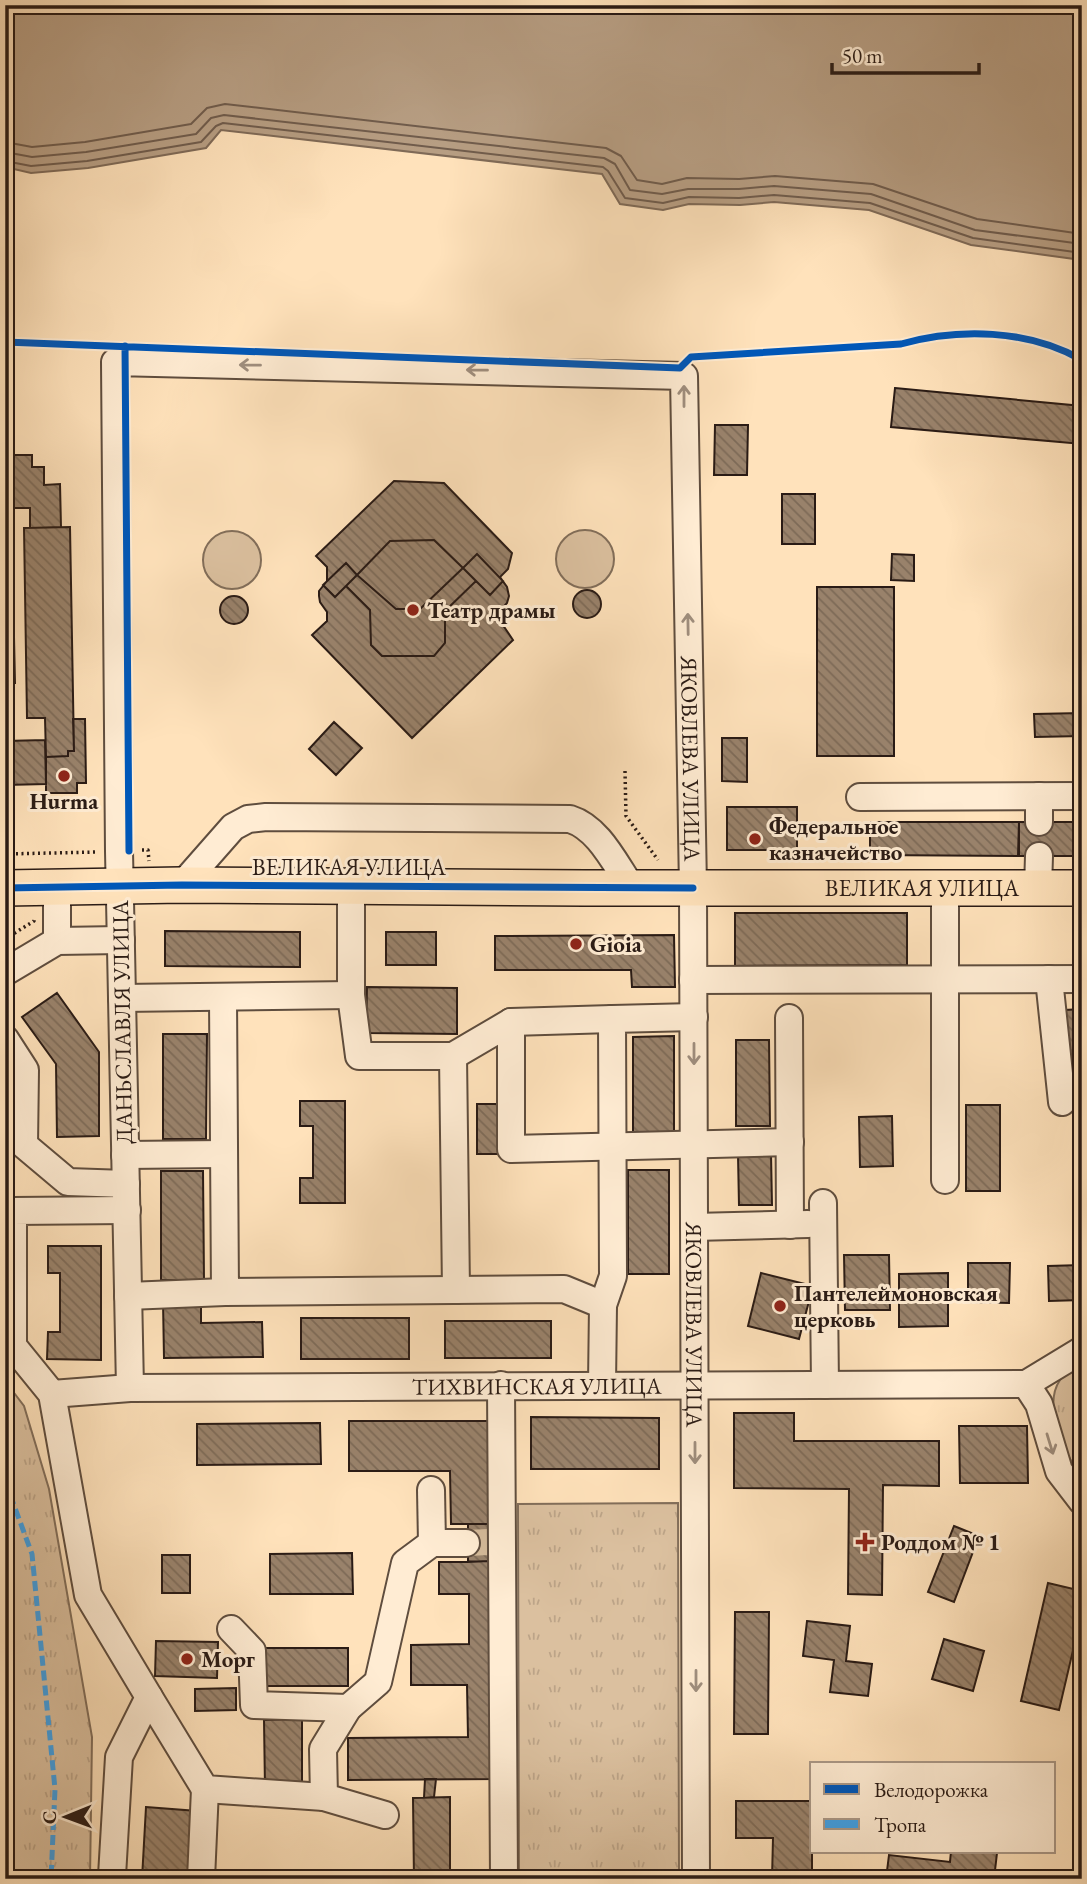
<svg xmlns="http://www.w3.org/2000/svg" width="1087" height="1884" font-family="'EB Garamond',serif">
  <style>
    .grass { fill: #dbc09f; stroke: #826e5a; stroke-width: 2 }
    .park { fill: url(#park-tufts); stroke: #826e5a; stroke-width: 2 }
    .water { fill: #b79e83; stroke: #7f6a57; stroke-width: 2 }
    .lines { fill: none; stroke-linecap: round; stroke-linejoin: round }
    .shore { stroke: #705c4c; stroke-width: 2 }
    .building { fill: url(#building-back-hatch); stroke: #2a1b15; stroke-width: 2 }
    .minor-tunnel { stroke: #d4ba9a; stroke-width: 26; stroke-dasharray: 26 13; stroke-linecap: butt }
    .minor-casing { stroke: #5f4d3e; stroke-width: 30 }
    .major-casing { stroke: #2a1b15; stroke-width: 38 }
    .path { stroke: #2a1b15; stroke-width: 3.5; stroke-dasharray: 2 3.5; stroke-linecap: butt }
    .minor { stroke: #ffecd3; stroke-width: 26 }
    .major { stroke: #ffe2bb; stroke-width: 35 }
    .quiet { stroke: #3ea2ea; stroke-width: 5; stroke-dasharray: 10 5; stroke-linecap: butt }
    .cycleway-casing { stroke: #ffecd3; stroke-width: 11 }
    .cycleway { stroke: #0057b8; stroke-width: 7 }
    .oneway { stroke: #9f8e7e }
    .poi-dot { fill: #8f2418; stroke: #ffecd3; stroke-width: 2.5 }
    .labels { text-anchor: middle; stroke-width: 6; stroke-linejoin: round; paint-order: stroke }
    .poi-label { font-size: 23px; font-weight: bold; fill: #2a1b15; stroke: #ffecd3; text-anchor: start }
    .street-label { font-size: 23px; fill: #2a1b15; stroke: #ffecd3 }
  </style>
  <defs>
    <pattern id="park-tufts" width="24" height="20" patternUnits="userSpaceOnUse" patternTransform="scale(1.75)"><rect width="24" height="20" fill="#dbc09f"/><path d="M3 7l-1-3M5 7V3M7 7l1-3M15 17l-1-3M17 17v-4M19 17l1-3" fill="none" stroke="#bca488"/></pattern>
    <pattern id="building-back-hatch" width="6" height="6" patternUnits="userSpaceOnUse" patternTransform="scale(1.75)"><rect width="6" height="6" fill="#99826b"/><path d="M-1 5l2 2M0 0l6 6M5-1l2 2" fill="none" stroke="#7d6a57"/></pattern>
  </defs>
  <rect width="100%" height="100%" fill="#ffe2bb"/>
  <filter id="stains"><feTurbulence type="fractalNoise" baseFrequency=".00286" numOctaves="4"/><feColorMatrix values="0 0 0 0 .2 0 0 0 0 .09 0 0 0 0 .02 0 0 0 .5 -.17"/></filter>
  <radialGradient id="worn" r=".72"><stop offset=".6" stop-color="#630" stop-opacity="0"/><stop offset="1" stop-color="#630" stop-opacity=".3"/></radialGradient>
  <path class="grass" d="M556 559a29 29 0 1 1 58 0a29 29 0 1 1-58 0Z
    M203 560a29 29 0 1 1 58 0a29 29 0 1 1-58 0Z"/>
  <path class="park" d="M1082,1364v113c-17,-21 -40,-71 -22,-97 5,-7 15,-11 22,-16z
    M5,1381l19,25 25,83 43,248 -2,142h-85z
    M678,1503l1,376h-160l-1,-375z"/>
  <path class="water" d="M5,5h1077v255l-111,-15 -102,-35 -95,-8 -34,3 -51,-1 -26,6 -43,-6 -18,-30 -381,-44 -15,18 -118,20 -57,5 -26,-6z"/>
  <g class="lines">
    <path class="shore" d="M5,142l27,5 53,-5 106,-18 16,-16 18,-4 381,44 15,8 16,24 25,4 25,-6 52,1 36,-3 98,8 104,35 105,15
      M5,152l27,5 54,-5 110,-18 15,-16 13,-3 380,43 11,6 15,26 32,4 26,-5h51l35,-3 97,8 104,36 107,14
      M5,161l26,5 56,-5 114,-19 15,-16 7,-3 380,44 5,4 17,27 38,5 26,-6 50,1 35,-3 96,8 103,35 109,15"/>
  </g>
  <path class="building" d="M895,388l187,18v38l-191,-17z
    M715,425h33l-1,50h-33z
    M5,455h27v12h12v18l16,-1 1,43 -31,1v-20h-25z
    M394,481l50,2 68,70 -4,16 -8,8 7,10 2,9 -2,7 -11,12 17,25 -101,98 -100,-103 15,-14v-9l-7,-10 -1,-6v-5l8,-10v-14l-11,-11z
    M782,494h33v50h-33z
    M70,527l4,224h-6v5l-22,1 -1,-39h-18l-3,-190z
    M434,540l29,28 -43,41h-24l-39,-34 33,-34z
    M477,554l26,27 -13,14 -27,-27z
    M892,554l22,1v26l-23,-1z
    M346,563l11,12 -22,22 -12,-12z
    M463,568l13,13 -31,30v32l-11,13h-52l-11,-11 -1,-35 -24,-24 11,-11 39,34h24z
    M817,587h77v169h-77z
    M573 604a14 14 0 1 1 28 0a14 14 0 1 1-28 0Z
    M5,591h8l2,92h-10z
    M220 610a14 14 0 1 1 28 0a14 14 0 1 1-28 0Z
    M1082,713v23l-47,1 -1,-23z
    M73,719h12l1,64h-9v10h-31v-36l22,-1v-5h6z
    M334,722l28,26 -26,27 -27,-26z
    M722,738h25v44l-25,-1z
    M45,740l1,44 -41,1v-44z
    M727,807h70v43h-70z
    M870,822h149v34l-149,-1z
    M1019,822h63v34h-64z
    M735,913h172v52l-172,1z
    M165,931l135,1v35l-135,-1z
    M386,932h50v33h-50z
    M674,935l1,52h-43l-1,-17h-136v-34z
    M367,987l90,1v46l-91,-1z
    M57,993l42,59v84l-42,1 -1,-73 -34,-47z
    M1082,1009v102h-8l-9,-101z
    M163,1034h44l-1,105h-43z
    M674,1036v98l-41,1v-98z
    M736,1040h33l1,86h-34z
    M300,1101h45v102h-45v-25h13v-52h-13z
    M477,1104h22l-1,50h-21z
    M966,1105h34v86h-34z
    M892,1116l1,50 -33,1 -1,-50z
    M771,1154l1,51h-33l-1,-50z
    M628,1170h41v104h-41z
    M161,1171h42l1,109h-43z
    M48,1246h53v114l-54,-1 1,-27h12v-59h-12z
    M844,1255h45l1,55h-45z
    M968,1263h42l-1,40 -41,-1z
    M1082,1265v35l-33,1 -1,-35z
    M761,1273l52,13 -14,53 -51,-13z
    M948,1273v53l-49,1v-53z
    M163,1301h38v22l61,-1 1,35 -99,1z
    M301,1318h108v41h-108z
    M445,1321h106v37h-106z
    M734,1413h60v28h145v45l-56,-1 -1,110 -34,-1 1,-105 -115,-1z
    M531,1417l128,1v51h-128z
    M349,1421h143v103h-41l-1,-53h-101z
    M320,1423l1,41 -124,1v-41z
    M959,1426h68l1,57h-68z
    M468,1524h21l-1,37 -20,1z
    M954,1526l25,10 -25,66 -26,-10z
    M352,1553l1,41h-83v-40z
    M162,1555h28v38h-28z
    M498,1561l1,218 -151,1v-42l120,-1 -1,-52h-56v-40l58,-1v-50h-30v-32z
    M1048,1583l34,8v21l-23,98 -38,-9z
    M735,1612h34l-1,122h-34z
    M807,1621l43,5 -4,35 26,3 -4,32 -38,-4 4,-32 -31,-4z
    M944,1639l40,12 -11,40 -41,-12z
    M156,1641l62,1 -1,36 -62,-2z
    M265,1648h83v38h-83z
    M236,1688v22l-41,1v-22z
    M302,1719v68l-37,1 -1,-68z
    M425,1779h11l-2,18 -10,1z
    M450,1797v82h-36l-1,-81z
    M736,1801h76v78h-40l1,-41h-37z
    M146,1807l51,4 -5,68h-50z
    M951,1851l46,2 -3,26h-108l3,-24 61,7z"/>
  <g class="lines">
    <path class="minor-tunnel" d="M466,1543l23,-1"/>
    <g class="minor-casing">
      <g id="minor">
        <path d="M860,797l222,-1"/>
        <path d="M1039,822v-26"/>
        <path d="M182,885l51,-58 15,-8 18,-2 304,2c29,9 45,45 62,69"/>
        <path d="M351,887v108l8,61h94l3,234"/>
        <path d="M945,888v292"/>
        <path d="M1038,888l1,-32"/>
        <path d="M57,941v-54"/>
        <path d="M5,972l52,-31 64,-1"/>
        <path d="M1049,979l13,123"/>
        <path d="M693,980l389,-1"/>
        <path d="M122,998l229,-3"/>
        <path d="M223,998l2,294 339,-3 39,16 -1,80"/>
        <path d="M789,1018l1,207"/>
        <path d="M511,1022v127l279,-7"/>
        <path d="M5,1039l20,31 -1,75 44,37 58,2"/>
        <path d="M453,1056l58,-34 101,-3"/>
        <path d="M125,1155l99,-1"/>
        <path d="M823,1203l2,182"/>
        <path d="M694,1227l114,-3"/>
        <path d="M128,1296l97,-4"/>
        <path d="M603,1305l10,-29 -1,-257 82,-2"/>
        <path d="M1026,1384l13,20 20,67 23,30"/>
        <path d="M501,1385l3,494"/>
        <path id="s1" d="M130,1388l-11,-537 -4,-489 569,14 9,512 3,991"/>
        <path id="s2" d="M52,1394l78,-6 896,-4 56,-34"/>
        <path d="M431,1490l1,53"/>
        <path d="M231,1629l21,22 2,54 94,3"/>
        <path d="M149,1697l56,92 119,8"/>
        <path d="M385,1815l-61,-18 -1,-48 25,-41 30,-26 27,-119 27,-20h34"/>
        <path d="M112,1876l7,-119 30,-60 -61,-102 -36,-201 -39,-48v-135l114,-1"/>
        <path d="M201,1879l4,-90"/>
      </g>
    </g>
    <g class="major-casing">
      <g id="major">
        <path id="s3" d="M5,888l177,-3 403,3h497"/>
      </g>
    </g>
    <path class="path" d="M625,771l1,45 32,44
      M142,850h6l1,11
      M5,854l92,-2
      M5,939l29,-18v-3"/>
    <use href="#minor" class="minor"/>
    <use href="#major" class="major"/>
    <path class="quiet" d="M5,1481l27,73 23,235 -4,90"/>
    <g class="cycleway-casing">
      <path id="cycleway" d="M5,342l675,26 11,-11 210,-13c57,-16 127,-15 181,16
        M125,346l4,505
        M5,888l177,-3 511,3"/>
    </g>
    <use href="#cycleway" class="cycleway"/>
  </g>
  <defs><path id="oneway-shaft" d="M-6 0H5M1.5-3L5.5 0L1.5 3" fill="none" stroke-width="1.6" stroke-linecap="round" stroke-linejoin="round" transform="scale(1.75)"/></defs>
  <g class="oneway">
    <use href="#oneway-shaft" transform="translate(250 365) rotate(-179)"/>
    <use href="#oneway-shaft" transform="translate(477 370) rotate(-179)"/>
    <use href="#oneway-shaft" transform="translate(684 396) rotate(-90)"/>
    <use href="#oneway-shaft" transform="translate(688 624) rotate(-91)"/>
    <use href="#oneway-shaft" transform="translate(694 1054) rotate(90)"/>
    <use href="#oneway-shaft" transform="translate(1050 1444) rotate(73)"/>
    <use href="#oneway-shaft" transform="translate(695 1453) rotate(90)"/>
    <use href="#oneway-shaft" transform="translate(696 1681) rotate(90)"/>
  </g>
  <g class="poi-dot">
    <circle cx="413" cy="610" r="7"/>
    <circle cx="64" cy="776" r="7"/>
    <circle cx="755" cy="839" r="7"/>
    <circle cx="576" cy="944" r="7"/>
    <circle cx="780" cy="1306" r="7"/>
    <path d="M861.5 1531.5h7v7h7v7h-7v7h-7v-7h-7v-7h7z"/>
    <circle cx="187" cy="1659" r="7"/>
  </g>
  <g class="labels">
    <g class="poi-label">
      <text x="427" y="618">Театр драмы</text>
      <text x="64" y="809" text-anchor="middle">Hurma</text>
      <text x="769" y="834">Федеральное<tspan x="769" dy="26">казначейство</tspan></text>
      <text x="590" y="952">Gioia</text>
      <text x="794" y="1301">Пантелеймоновская<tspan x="794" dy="26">церковь</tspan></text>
      <text x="881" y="1550">Роддом № 1</text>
      <text x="201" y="1667">Морг</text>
    </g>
    <g class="street-label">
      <text dy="8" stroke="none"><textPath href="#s1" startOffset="1978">ЯКОВЛЕВА УЛИЦА</textPath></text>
      <text x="349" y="875">ВЕЛИКАЯ УЛИЦА</text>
      <text dy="8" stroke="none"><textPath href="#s3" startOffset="917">ВЕЛИКАЯ УЛИЦА</textPath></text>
      <text transform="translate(122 1022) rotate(-91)" y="8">ДАНЬСЛАВЛЯ УЛИЦА</text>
      <text dy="8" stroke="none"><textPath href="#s1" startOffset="2544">ЯКОВЛЕВА УЛИЦА</textPath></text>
      <text dy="8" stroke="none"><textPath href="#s2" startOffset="485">ТИХВИНСКАЯ УЛИЦА</textPath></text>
    </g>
  </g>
  <rect width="1087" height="1884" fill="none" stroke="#ffe2bb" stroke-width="28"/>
  <rect x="7" y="7" width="1073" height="1870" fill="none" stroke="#2a1b15" stroke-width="3.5"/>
  <rect x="14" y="14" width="1059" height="1856" fill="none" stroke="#2a1b15" stroke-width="2"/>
  <rect x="810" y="1762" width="245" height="91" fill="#ffecd3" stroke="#aa9887" stroke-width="2"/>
  <rect x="824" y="1784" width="35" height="10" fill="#0057b8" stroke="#aa9887" stroke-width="2"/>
  <text x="874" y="1797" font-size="21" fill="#2a1b15">Велодорожка</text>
  <rect x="824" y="1819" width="35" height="10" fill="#3ea2ea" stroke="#aa9887" stroke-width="2"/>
  <text x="874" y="1832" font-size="21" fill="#2a1b15">Тропа</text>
  <g transform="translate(66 1817) rotate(269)" stroke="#ffecd3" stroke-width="5" paint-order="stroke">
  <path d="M0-5L12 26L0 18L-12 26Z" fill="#2a1b15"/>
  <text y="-10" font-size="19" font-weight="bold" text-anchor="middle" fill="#2a1b15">С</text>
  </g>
  <path d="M832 63v10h147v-10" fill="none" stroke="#2a1b15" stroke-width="3.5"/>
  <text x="842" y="63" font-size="21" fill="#2a1b15" stroke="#ffecd3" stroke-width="5" paint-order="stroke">50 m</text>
  <rect width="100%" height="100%" filter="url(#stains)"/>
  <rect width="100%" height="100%" fill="url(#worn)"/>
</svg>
